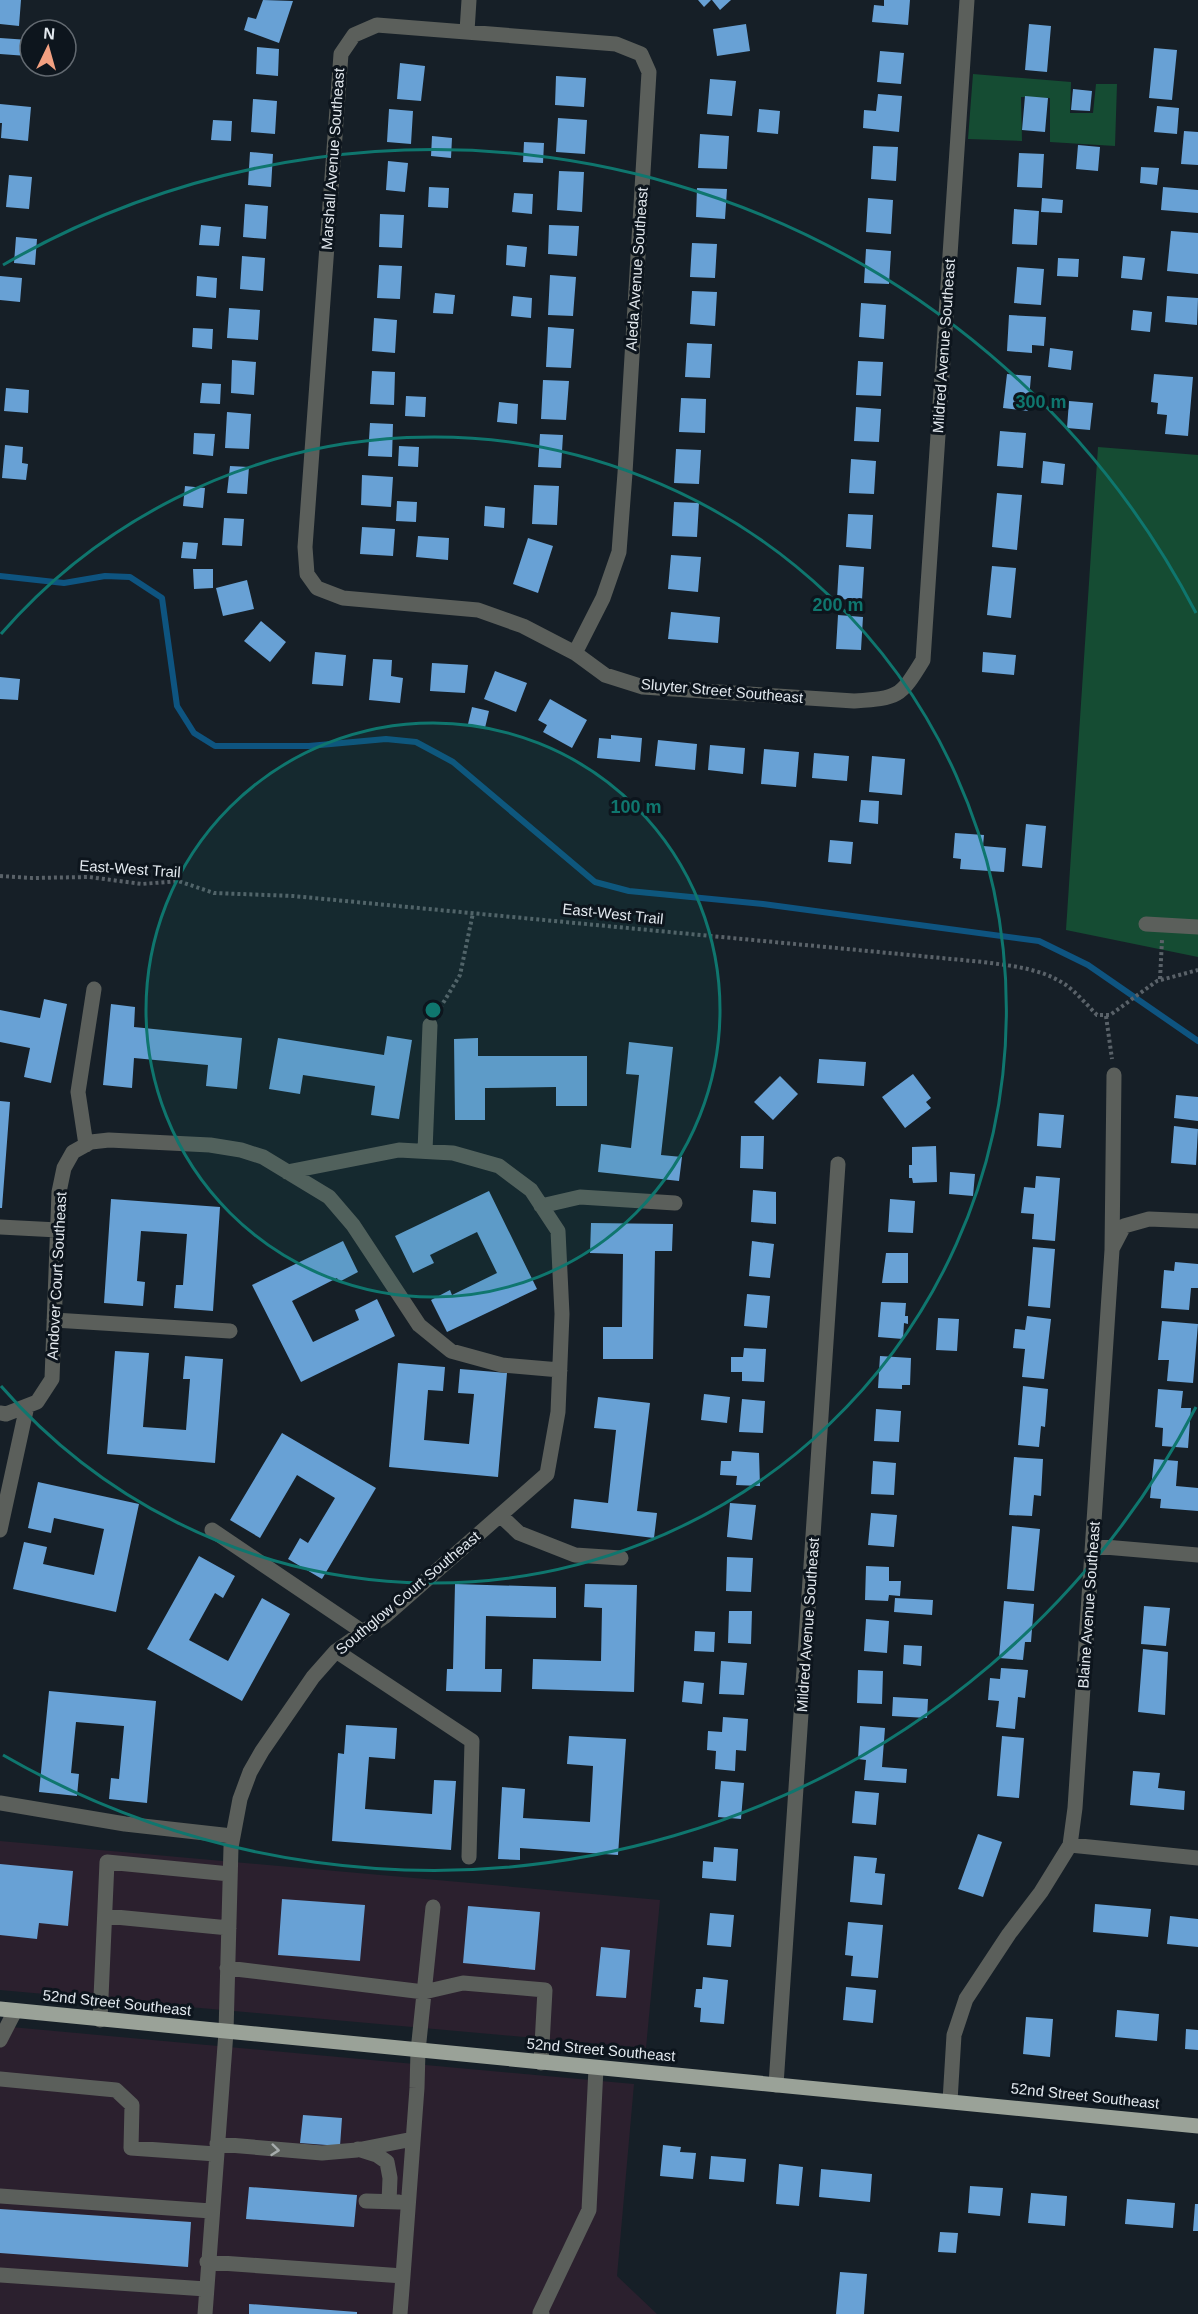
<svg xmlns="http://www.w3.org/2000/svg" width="1198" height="2314" font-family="Arial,sans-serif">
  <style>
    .commercial { fill: #2b202e }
    .green { fill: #154c33 }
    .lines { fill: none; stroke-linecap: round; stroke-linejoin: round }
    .stream { stroke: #0e5480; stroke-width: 6 }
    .building { fill: #68a1d5 }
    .path { stroke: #5a6269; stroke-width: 4; stroke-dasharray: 3 3; stroke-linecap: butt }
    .minor { stroke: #5b5f5b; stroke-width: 15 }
    .major { stroke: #9aa298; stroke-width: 15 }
    .oneway { stroke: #a6abac }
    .ring { fill: none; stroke: #0f766e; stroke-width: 3 }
    .labels { text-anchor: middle; stroke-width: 6; stroke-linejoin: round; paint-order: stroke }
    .street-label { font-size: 15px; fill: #e3e9ef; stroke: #0d151d }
    .centre { fill: #0f766e; stroke: #0d151d; stroke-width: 3 }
    .ring-label { font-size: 18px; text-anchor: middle; font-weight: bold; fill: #0f766e; stroke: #0d151d; stroke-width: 6; stroke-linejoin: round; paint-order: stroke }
  </style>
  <rect width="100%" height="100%" fill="#161f27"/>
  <path class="commercial" d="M0,1841l660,59 -14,148 -646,-58z
    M0,2026l634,58 -17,192 40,38h-657z"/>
  <path class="green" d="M973,74l98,8 -1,31h23l3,-29h21l-2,62 -65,-4v-44l-29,-1 1,44 -54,-2z
    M1098,447l100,8v502l-132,-27z"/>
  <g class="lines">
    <path class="stream" d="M0,576l64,7 41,-7 25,1 32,21 15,108 17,27 21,13h94l77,-7 30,3 37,20 142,120 34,9 134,13 276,37 49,24 110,76"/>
  </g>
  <path class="building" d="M0,0h21l-2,26 -19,-2z
    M263,0l30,1 -14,42 -35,-13 4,-13 8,2z
    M698,0h13l-7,7z
    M712,0h19l-11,10z
    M884,0h26l-2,25 -36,-3 2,-17 10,1z
    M746,24l4,27 -33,5 -4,-27z
    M1029,24l22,2 -4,46 -22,-2z
    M0,38l29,2 -2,16 -27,-2z
    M257,47l22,2 -1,27 -22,-2z
    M1154,48l23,2 -5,50 -23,-2z
    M880,51l24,2 -3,31 -24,-2z
    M400,63l25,3 -4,35 -24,-2z
    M556,76l30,2 -2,29 -29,-2z
    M710,79l26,2 -4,35 -25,-2z
    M1073,89l19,2 -2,20 -19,-1z
    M878,94l24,2 -3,36 -36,-4 1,-18 12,1z
    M1025,96l23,2 -3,34 -23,-2z
    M253,99l24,2 -2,33 -24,-2z
    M0,104l31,3 -3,34 -27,-3 1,-15h-2z
    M1157,106l22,2 -2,26 -23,-2z
    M389,109l24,2 -2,33 -24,-2z
    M759,109l21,2 -2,23 -21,-2z
    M558,118l29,2 -2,34 -29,-2z
    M213,120l19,1 -1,20 -20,-1z
    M1184,131l14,1v33l-17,-1z
    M700,134l29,2 -2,33 -29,-1z
    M432,136l20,2 -1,20 -20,-2z
    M524,142l20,1 -1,20 -20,-1z
    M1078,145l22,2 -2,24 -22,-2z
    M873,146l25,1 -2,34 -25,-2z
    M250,152l23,2 -2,33 -23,-2z
    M1019,153l25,1 -2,34 -25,-1z
    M388,161l20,2 -3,29 -19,-2z
    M1141,167l18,1 -2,17 -17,-2z
    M559,171l25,1 -2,40 -25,-2z
    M9,175l23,2 -3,32 -23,-2z
    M429,187l20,1 -1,20 -20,-1z
    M1163,187l35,3v23l-37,-3z
    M697,188l30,1 -2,30 -29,-2z
    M514,193l19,1 -1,20 -20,-2z
    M868,198l25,2 -2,34 -25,-2z
    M1042,198l21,2 -1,13 -21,-1z
    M245,204l23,2 -2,33 -23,-2z
    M1014,209l25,2 -2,34 -25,-1z
    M380,214l24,1 -2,33 -23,-1z
    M201,225l20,2 -2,19 -20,-1z
    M549,225l30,1 -2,30 -29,-2z
    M1171,231l27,2v41l-31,-3z
    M16,237l21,2 -2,26 -21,-2z
    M692,243l25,1 -2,34 -25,-1z
    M507,245l20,2 -2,20 -19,-2z
    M866,249l25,2 -2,33 -25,-1z
    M242,256l23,2 -2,33 -23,-2z
    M1123,256l22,2 -3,22 -21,-2z
    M1058,258l21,1 -1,18 -21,-1z
    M379,265l23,1 -2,33 -23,-1z
    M1017,267l27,2 -3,36 -27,-2z
    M550,275l26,2 -3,39 -25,-1z
    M0,276l22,2 -2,24 -20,-2z
    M197,276l20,2 -1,20 -20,-2z
    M692,291l25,1 -2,34 -25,-2z
    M435,293l20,2 -2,19 -20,-1z
    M513,296l19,2 -1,20 -20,-2z
    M1167,296l31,2 -1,27 -32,-3z
    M861,303l25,2 -2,34 -25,-2z
    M229,308l31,2 -2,30 -31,-2z
    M1133,310l19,2 -2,20 -19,-2z
    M1009,315l37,2 -2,29 -12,-1v8l-25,-2z
    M374,318l23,2 -2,33 -23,-2z
    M548,327l26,2 -3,39 -25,-1z
    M193,328l20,1 -1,20 -20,-2z
    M687,343l25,1 -2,34 -25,-1z
    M1050,348l23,3 -2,19 -23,-3z
    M232,360l24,2 -2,33 -23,-2z
    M858,361l25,1 -2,34 -25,-1z
    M372,371l23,1 -1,33 -24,-1z
    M1007,374l24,2 -3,35 -25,-3z
    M1154,374l39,3 -5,59 -23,-2 2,-19 -10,-1 1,-11 -7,-1z
    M543,380l26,1 -3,39 -25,-1z
    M202,383l19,1 -1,20 -20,-1z
    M6,388l23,2 -1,23 -24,-2z
    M406,396l20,1 -1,20 -20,-1z
    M681,398l25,1 -1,34 -26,-1z
    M1069,401l24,2 -3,27 -23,-2z
    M499,402l19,2 -1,20 -20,-2z
    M856,407l25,2 -2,33 -25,-1z
    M227,412l24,2 -2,35 -24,-1z
    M370,423l23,1 -1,33 -24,-1z
    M1000,431l26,2 -3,35 -26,-2z
    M194,433l21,1 -2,22 -20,-2z
    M540,434l23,1 -2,33 -23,-1z
    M5,445l18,2 -1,16 6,1 -2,16 -24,-2z
    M399,446l20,1 -1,20 -20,-1z
    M676,449l25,1 -2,34 -25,-1z
    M851,459l25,2 -2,33 -25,-1z
    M1043,461l22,3 -2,21 -22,-2z
    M230,466l19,1 -2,27 -20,-1z
    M362,475l31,2 -2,30 -30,-2z
    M534,485l25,1 -2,39 -25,-1z
    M185,486l20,2 -2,20 -20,-2z
    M997,493l25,2 -5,55 -25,-3z
    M397,501l20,1 -1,20 -20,-1z
    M674,502l25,1 -2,34 -25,-1z
    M485,506l20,2 -1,20 -20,-2z
    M848,514l25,1 -2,34 -25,-2z
    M224,518l20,1 -2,27 -20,-1z
    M362,527l33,2 -2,27 -33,-2z
    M418,536l31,2 -1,22 -32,-3z
    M528,538l25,8 -15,47 -25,-9z
    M183,542l15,1 -2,16 -15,-1z
    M671,555l30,2 -3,35 -30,-3z
    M839,565l25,2 -2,33 -25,-1z
    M992,566l24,2 -5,50 -24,-3z
    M193,569h20v19l-19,1z
    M247,580l7,29 -31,7 -7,-28z
    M671,612l49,5 -2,26 -50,-4z
    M838,615l25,2 -2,33 -25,-1z
    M261,621l25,21 -16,20 -26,-21z
    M315,652l31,3 -3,31 -31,-2z
    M983,652l33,3 -2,20 -32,-3z
    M373,659l19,1 -1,16 12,2 -3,25 -31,-3z
    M432,663l36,2 -3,28 -35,-2z
    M495,671l32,12 -11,29 -32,-13z
    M0,677l20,2 -2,21 -18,-1z
    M550,699l37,21 -15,28 -29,-16 4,-7 -9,-5z
    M472,707l17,4 -4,17 -17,-4z
    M611,735l31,3 -2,24 -43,-4 2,-20 12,1z
    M658,740l39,4 -2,26 -40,-4z
    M710,745l35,3 -2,26 -35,-4z
    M764,749l35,3 -3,35 -35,-3z
    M814,753l35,3 -2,25 -35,-3z
    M872,756l33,3 -3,36 -33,-3z
    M861,800l18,1 -1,23 -19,-2z
    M1026,824l20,2 -4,42 -20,-2z
    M955,833l29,2 -1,11 23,2 -2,24 -44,-3 1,-10 -8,-1z
    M830,840l23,2 -2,22 -23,-2z
    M44,999l23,5 -16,79 -27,-6 6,-29 -30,-6v-32l40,8z
    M111,1004l24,3 -1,20 108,11 -5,51 -31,-3 2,-21 -74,-7 -2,30 -29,-3z
    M387,1036l25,4 -13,79 -28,-4 4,-29 -72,-11 -3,19 -31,-5 9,-51 106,17z
    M478,1038v18h109v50h-31v-19l-71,1v32h-30l-1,-81z
    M629,1042l44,5 -12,108 21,2 -3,24 -81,-9 3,-28 30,4 8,-73 -13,-1z
    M819,1059l47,3 -2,24 -47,-3z
    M913,1074l18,24 -5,4 5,6 -26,20 -23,-31z
    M780,1076l18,18 -25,26 -19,-18z
    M1176,1095l22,2v24l-24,-3z
    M0,1101l10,1 -8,106h-2z
    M1039,1113l25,2 -3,33 -24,-2z
    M1174,1126l24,3 -2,36 -25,-2z
    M741,1136h23l-1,33 -23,-1z
    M936,1146l1,36 -24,1 -1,-5h-3v-13h3v-18z
    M950,1172l25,2 -2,22 -24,-2z
    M1036,1176l24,2 -5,63 -23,-2 2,-25 -13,-1 3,-26 11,1z
    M753,1190l23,2v32l-25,-2z
    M489,1191l48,98 -90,43 -16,-32 19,-10 2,5 45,-22 -20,-41 -47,23 4,8 -21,10 -18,-37z
    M111,1199l109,8 -7,104 -39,-3 2,-23h7l4,-51 -46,-3 -4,50 8,1 -2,24 -39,-3z
    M890,1199l25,2 -2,32 -25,-1z
    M591,1223l82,1 -1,27h-17l-2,108h-50v-32h19l1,-73 -33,-1z
    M343,1241l15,31 -19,10 -2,-4 -45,23 21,41 46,-22 -4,-10 22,-11 18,37 -94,46 -49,-97z
    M752,1241l22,3 -4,34 -21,-2z
    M1033,1247l22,2 -5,59 -22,-2z
    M886,1253h22v30h-26z
    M1175,1262l23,2v24h-7l-2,22 -28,-2 3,-38 10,1z
    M747,1294l23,2 -3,32 -23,-2z
    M881,1302l25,1 -1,13h3v8l-4,-1 -1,16 -25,-2z
    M1027,1316l24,3 -7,60 -22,-2 3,-28 -12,-1 2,-19 10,1z
    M938,1318l21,1 -2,32 -21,-1z
    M1162,1321l36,3 -5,59 -26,-2 2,-21h-11z
    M744,1348l22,1 -2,33 -22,-1v-9h-11v-15h12z
    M115,1351l34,2 -6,74 43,3 4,-51h-7l2,-23 38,3 -8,104 -108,-9z
    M880,1356l31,2 -1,27h-8v4l-24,-1z
    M398,1363l47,4 -2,24 -15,-1 -4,50 45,4 5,-50 -16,-1 2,-24 47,4 -9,104 -109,-10z
    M1023,1386l25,3 -3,38 -4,-1 -2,21 -21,-2z
    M1158,1389l25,2 -2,17h10l-3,40 -26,-2 1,-18 -8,-1z
    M704,1394l26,3 -3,26 -26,-3z
    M598,1397l52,6 -13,108 20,2 -3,25 -83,-10 3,-29 34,4 8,-73 -22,-2z
    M742,1399l23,2 -2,32 -24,-1z
    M876,1409l25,2 -2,31 -25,-1z
    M282,1433l94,55 -54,91 -34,-20 12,-21 8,5 27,-45 -38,-23 -37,63 -30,-18z
    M732,1451l27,2 1,33 -24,-1 1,-9 -17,-1 1,-14h10z
    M1014,1457l29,2 -2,37 -7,-1 -2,21 -23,-1z
    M1154,1459l24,2 -2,25 22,2v23l-38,-3 1,-9 -11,-1z
    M873,1461l23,2 -2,32 -23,-1z
    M38,1482l101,22 -23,108 -103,-23 11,-47 23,5 -4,17 51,11 10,-46 -50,-11 -3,15 -23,-5z
    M730,1503l26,2 -4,35 -25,-3z
    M871,1513l26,2 -3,32 -26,-2z
    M1012,1526l28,3 -6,62 -27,-2z
    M199,1556l36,20 -12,22 -8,-5 -26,47 39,21 34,-63 28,16 -48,87 -95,-52z
    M727,1557l26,1 -2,34 -25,-1z
    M866,1566l23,1v14h12l-1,15 -11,-1 -1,6 -23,-1z
    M455,1584l101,3v31l-70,-2 -1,53h17l-1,23 -55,-1 1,-22h6z
    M585,1584l52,1 -3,107 -102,-3 1,-30 68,2 1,-53 -18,-1z
    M895,1598l38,2 -1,15 -38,-3z
    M1004,1601l30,3 -3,38h-6l-2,18 -24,-2z
    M1144,1606l26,2 -4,38 -25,-2z
    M729,1611h23l-1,33 -23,-1z
    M866,1619l23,2 -2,32 -23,-2z
    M695,1631l20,1 -1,20 -20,-1z
    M904,1645l18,1 -1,20 -18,-2z
    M1143,1649l25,3 -3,63 -27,-3z
    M721,1661l26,2 -3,32 -25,-1z
    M1001,1668l27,2 -3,28 -7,-1 -3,32 -19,-2 3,-26 -11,-1 2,-22 10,1z
    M858,1670l25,1 -1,33 -25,-1z
    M684,1681l20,2 -2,21 -20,-2z
    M49,1691l107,10 -9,102 -38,-4 2,-21 8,1 5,-53 -48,-4 -5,51 8,1 -2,22 -38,-4z
    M893,1697l35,2 -1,19 -35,-2z
    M723,1717l25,2 -2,32 -10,-1 -1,21 -20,-2 1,-18 -9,-1 1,-19 14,1z
    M346,1725l51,3 -2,31 -26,-2 -4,52 67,5 2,-34 22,1 -5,69 -119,-9 6,-88 6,1z
    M860,1726l25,2 -3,39 25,2 -1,14 -42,-3 2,-20 -8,-1z
    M569,1736l57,3 -8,116 -98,-7v12l-22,-1 4,-72 23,2 -2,29 67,4 3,-56 -26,-2z
    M1002,1736l22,2 -5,60 -22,-2z
    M1133,1771l27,2 -2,15 27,3 -1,19 -54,-5z
    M721,1781l23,2 -3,36 -23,-2z
    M855,1791l24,2 -3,32 -24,-2z
    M978,1834l24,8 -19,55 -25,-8z
    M714,1847l24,2 -2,32 -34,-3 1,-17 10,1z
    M854,1856l23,2 -2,15 10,1 -3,31 -32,-3z
    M0,1864l73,7 -5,55 -29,-3 -2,16 -37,-4z
    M282,1899l83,6 -5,56 -82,-6z
    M1095,1904l56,5 -3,28 -55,-5z
    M468,1906l72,6 -5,58 -72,-7z
    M710,1913l24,2 -3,32 -24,-2z
    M1170,1916l28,3v28l-31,-3z
    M848,1922l35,3 -5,53 -27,-2 2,-20 -8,-1z
    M601,1947l29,3 -4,48 -30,-2z
    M703,1977l25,3 -4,44 -24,-2 1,-14 -7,-1 2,-18h6z
    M846,1987l30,3 -3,33 -30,-3z
    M1117,2010l42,4 -2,27 -42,-4z
    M1026,2017l27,2 -3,38 -27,-3z
    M1186,2029l12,1v20l-13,-1z
    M303,2115l39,3 -2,28 -40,-3z
    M663,2145l18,2 -1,5 16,1 -3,26 -33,-3z
    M711,2156l35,3 -2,23 -35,-3z
    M779,2164l24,3 -4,39 -23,-2z
    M821,2169l51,5 -2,28 -51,-5z
    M970,2186l33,2 -3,28 -32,-3z
    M249,2187l108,8 -3,32 -108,-8z
    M1031,2193l36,3 -2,30 -37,-3z
    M1127,2199l48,4 -2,25 -48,-4z
    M1195,2204h3v27h-5z
    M0,2209l191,13 -3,45 -188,-14z
    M940,2232l18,1 -2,20 -18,-1z
    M840,2272l27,2 -3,40h-28z
    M249,2304l108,8v2h-108z"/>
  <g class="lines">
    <path class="path" d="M0,876l32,2 57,-1 53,7 36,-3 36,12 79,3 690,66c29,4 58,6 83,23 11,8 21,20 31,30h13l47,-34 41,-11
      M1160,979l2,-39
      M437,1013l23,-38 13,-62
      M1106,1016l6,43"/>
    <path class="minor" d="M467,31l2,-31
      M575,653l28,-55 16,-46 6,-79 24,-401 -8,-18 -25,-10 -239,-19 -23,10 -13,19 -36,493 2,27 10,14 26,10 135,12 45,16 52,27 30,22 38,12 211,14c44,-3 46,-3 69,-41l44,-660
      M1146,924l52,3
      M86,1145l-8,-53 16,-103
      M425,1151l5,-126
      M541,1206l39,-9 95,6
      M0,1227l58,3
      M1113,1247l11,-21 25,-7 49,2
      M54,1320l176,11
      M0,1413l6,1 31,-12 15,-23 7,-187 5,-24 9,-16 18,-10 18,-2 101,5 31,5 22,7 66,40 24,28 66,100 32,26 51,14 58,5
      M501,1516l18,17 56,22 46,3
      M0,1530l27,-124
      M212,1530l151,102
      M1093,1546l105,9
      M336,1651l136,90 -3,116
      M0,1803l125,21 107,12
      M1070,1845l128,13
      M105,1916l124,12
      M227,1968l197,24 39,-9 82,7 -4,73
      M100,2020l7,-158 123,12
      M0,2040l15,-29
      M0,2079l116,11 16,15 -1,43 85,6
      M776,2085l62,-921
      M950,2101l4,-66 12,-36 43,-65 32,-42 29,-47 5,-37 37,-558 2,-175
      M217,2144l105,9 35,-3 56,-11
      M358,2149l19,6 10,7 3,16 -1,24
      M0,2196l211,15
      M366,2201l33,1
      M207,2262l196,14 14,-188 1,-37 15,-144
      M0,2275l206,14
      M205,2314l21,-282 5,-185 9,-48 10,-27 12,-21 51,-74 23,-26 48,-34 163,-143 11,-62 4,-98 -4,-83 -27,-41 -32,-24 -46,-13 -54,-3 -112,22
      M400,2314l3,-38
      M542,2314l-2,-1 49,-103 7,-142"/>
    <path class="major" d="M0,2009l1198,117"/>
  </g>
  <defs><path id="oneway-chevron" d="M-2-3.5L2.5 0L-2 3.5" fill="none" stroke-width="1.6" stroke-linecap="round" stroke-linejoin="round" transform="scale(1.5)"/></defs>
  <use class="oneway" href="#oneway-chevron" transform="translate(275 2150) rotate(6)"/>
  <circle cx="433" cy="1010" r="287" fill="#0f766e" fill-opacity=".12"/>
  <g class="ring">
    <circle cx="433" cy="1010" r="287"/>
    <path d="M1 634A573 573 0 1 1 1 1386"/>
    <path d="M1196 1407A860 860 0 0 1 3 1755M3 265A860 860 0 0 1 1196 613"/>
  </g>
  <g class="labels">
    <g class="street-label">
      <text transform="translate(333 159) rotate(-86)" y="5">Marshall Avenue Southeast</text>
      <text transform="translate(637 269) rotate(-86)" y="5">Aleda Avenue Southeast</text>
      <text transform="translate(944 346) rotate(-86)" y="5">Mildred Avenue Southeast</text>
      <text transform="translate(722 691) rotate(5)" y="5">Sluyter Street Southeast</text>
      <text transform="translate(130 869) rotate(4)" y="5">East-West Trail</text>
      <text transform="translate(613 914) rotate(6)" y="5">East-West Trail</text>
      <text transform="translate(57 1276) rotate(-87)" y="5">Andover Court Southeast</text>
      <text transform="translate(408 1593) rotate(-40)" y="5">Southglow Court Southeast</text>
      <text transform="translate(1089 1605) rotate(-86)" y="5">Blaine Avenue Southeast</text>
      <text transform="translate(808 1625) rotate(-86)" y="5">Mildred Avenue Southeast</text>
      <text transform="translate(117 2003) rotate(6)" y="5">52nd Street Southeast</text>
      <text transform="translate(601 2050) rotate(5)" y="5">52nd Street Southeast</text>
      <text transform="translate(1085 2096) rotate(6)" y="5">52nd Street Southeast</text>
    </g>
  </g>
  <circle cx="433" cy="1010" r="9" class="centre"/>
  <g class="ring-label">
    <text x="1041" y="408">300 m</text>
    <text x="838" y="611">200 m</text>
    <text x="636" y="813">100 m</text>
  </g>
  <g transform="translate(48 48) rotate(5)"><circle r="28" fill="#0d151d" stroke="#636a71" stroke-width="1.5"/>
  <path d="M0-4.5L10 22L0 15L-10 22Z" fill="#f2a081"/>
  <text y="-9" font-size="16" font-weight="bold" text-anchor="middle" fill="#e3e9ef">N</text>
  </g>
</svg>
